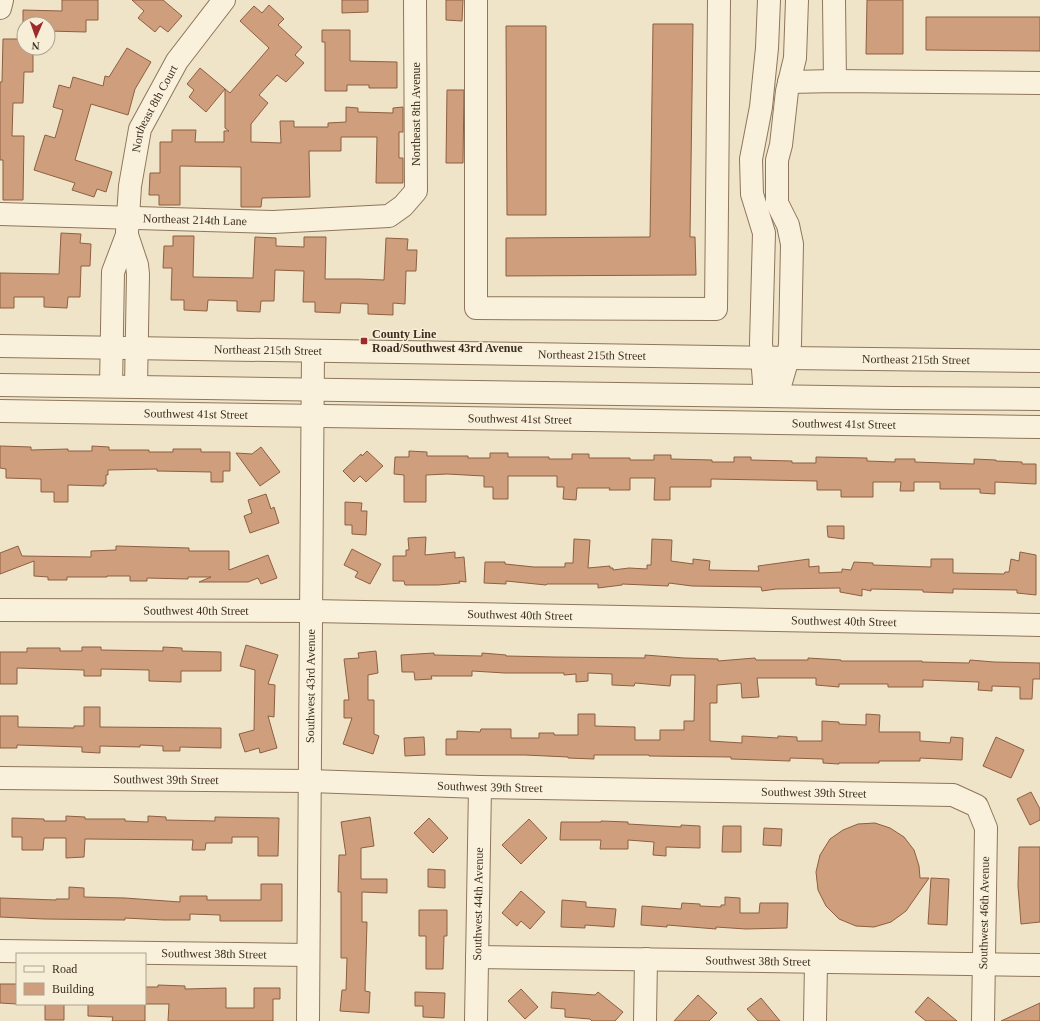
<svg xmlns="http://www.w3.org/2000/svg" width="1040" height="1021" font-family="'Times New Roman',serif">
  <style>
    .building { fill: #cf9f7d; stroke: #8d5f41 }
    .lines { fill: none; stroke-linecap: round; stroke-linejoin: round }
    .minor-casing { stroke: #8d765c; stroke-width: 24 }
    .minor { stroke: #faf1dc; stroke-width: 22 }
    .poi-dot { fill: #9e2a2b; stroke: #f7eed8; stroke-width: 1.5 }
    .labels { text-anchor: middle; stroke-width: 3; stroke-linejoin: round; paint-order: stroke }
    .street-label { font-size: 12px; fill: #3d2e20; stroke: #f7eed8 }
    .poi-label { font-size: 12px; font-weight: bold; fill: #3d2e20; stroke: #f7eed8; text-anchor: start }
  </style>
  <rect width="100%" height="100%" fill="#f0e4c8"/>
  <path class="building" d="M62,0h36v20h-12v12l-38,-1v-7h-25v-14l39,1z
    M132,0h31l19,16 -14,16 -8,-6 -5,6 -17,-14 6,-7z
    M342,0h26v12l-26,1z
    M446,0h17l-1,21 -16,-1z
    M867,0h36v54h-37z
    M269,5l15,14 -6,6 24,22 -7,8 9,8 -18,19 -9,-7 -18,20 9,8 -17,21v18l30,1 -1,-22h14v6h34v-4l18,-1v-15l12,1v4l35,1v-5l10,-1v25h-4v26h4v25h-27l1,-46h-36v14h-32l1,46 -48,1 -1,9h-20v-40l-61,-1v39h-21v-10h-10l1,-22h10v-31h12v-12h24l-1,12h29v-11h5l-4,-3v-39l-19,23 -17,-15 5,-7 -7,-6 13,-16 30,25 39,-45 -29,-27 14,-15 8,7z
    M926,17h114v34l-114,-1z
    M653,24h40l-3,213h5l1,38 -190,1v-38l144,-1z
    M506,26h40v189h-39z
    M322,30h28v31l47,1v26h-28v-3h-22v6h-22v-49h-3z
    M3,39h21v10h9v23h-9l-1,31h-10l-1,33h12l-1,64h-20v-40h-3v-78h2z
    M127,48l24,14 -16,27 -7,26 -37,-11 -16,56 37,12 -6,20 -9,-3 -3,8 -22,-7 3,-7 -41,-13 11,-35 10,3 8,-28 -10,-3 6,-22 11,3 3,-11 30,9 2,-10 4,1z
    M447,90h17l-1,73h-17z
    M61,233l20,1 -1,9 11,1 -1,22h-9l-1,31h-12l-1,11 -23,-1v-10h-30v11h-14v-35l59,1z
    M173,236h21l-1,41 60,1 2,-41 21,1v8l28,1v-10h22l-1,42h34l25,1 2,-42 22,1 -1,11h10l-1,21h-10l-1,33 -12,-1v12l-25,-1v-10l-27,-1 -1,10 -25,-1v-10h-12l1,-31 -29,-1 -1,31h-13l-1,11 -23,-1v-10l-29,-1 -1,11 -23,-1v-10h-13l1,-32h-9l1,-22h9z
    M0,446l31,1v3l37,-1v2h24v-5l17,1v3h40v2h24v-3h28v3h29v19h-7v11h-12v-10l-54,-1v-2l-49,1v5h-2v9h-2v2l-36,-1v17h-14v-10h-13v-13l-35,-1v-9l-6,-1z
    M261,447l19,25 -20,14 -24,-33 16,1z
    M367,451l16,15 -17,16 -6,-6 -6,6 -11,-11 18,-17 1,2z
    M409,451l18,1v4h41v2h22v-5h18v4h41v2h23v-5h17v4h41v2h24v-5h17v4l41,1v2h22v-5h17v3l41,1v2h24v-6l51,1v3l28,1v-3h20v3l59,2v-5l22,1v1l26,1v2h14v20l-41,-2v12l-15,-1v-4h-40v-7h-26v9h-14l1,-9h-28v15h-32v-7h-24v-9l-106,-2v8h-41v13h-16l1,-22h-25v12h-21l1,-2h-33l-1,12 -13,-1 1,-12h-7v-11h-49v23h-15v-12h-9v-11l-37,-2 -21,1v27h-22v-27l-10,-1 1,-17h14z
    M266,494l5,15 3,-2 5,16 -29,10 -6,-17 8,-3 -4,-13z
    M345,502l17,1 -1,8h6l-1,24 -14,-1v-9h-7z
    M827,526h17v13l-16,-2z
    M426,537l-1,18 30,-3v6l9,-1 2,25 -7,-1 1,2 -22,2h-33l-1,-4h-11v-25h13v-6h3l-1,-12z
    M574,539l16,1 -2,28 22,-2v2h3v2l16,-2 18,1v-4h4l1,-26 20,1 -1,21 22,3v-5l17,2 -1,9 50,1 -1,-5 51,-7v8l10,-1v7l23,-1v-3l9,1 3,-8 19,1v2l58,2v-8h22v14l51,1 1,-2h4l2,-13 8,2 1,-9 16,3v40l-19,-2v-3l-64,-1v4l-30,-1v-2l-52,-1v2l-9,-2v7l-22,-4v-4l-64,1 -14,2 -1,-4 -69,-1 -23,-3 -1,3 -46,-2v1l-24,3v-4h-51l-1,1 -40,-4v3l-22,-1 1,-21h20v2l29,3h31v-4h8z
    M18,546l4,10 69,1v-6l25,-1v-4l73,2v3h40v19l39,-15 9,23 -16,6 -3,-6 -10,4h-49l12,-5h-23v2l-41,-1v3h-17v-5h-23v1h-40v3h-19v-3l-14,-1v-15l-34,13v-21z
    M352,549l29,15 -11,20 -15,-7 3,-5 -14,-7z
    M246,645l32,10 -10,29 7,1 -1,32 -6,-1 9,32 -17,5 -1,-5 -14,4 -6,-18 15,-4 1,-60 -15,-4z
    M82,647h19v3l62,1v-4l19,1v3l39,1v19h-40v11l-32,-1v-11l-48,-1v7h-17v-6l-67,-2v16h-17v-32h27v-4h33v3h22z
    M376,651l2,22 -10,2v25h6v34l5,2 -6,18 -30,-10 9,-26h-8v-18h5l-5,-41 15,-1 -1,-5z
    M434,653v2l48,1v-3l24,2v1l48,1 91,1v-3l39,3 34,1v2l37,-3 1,2h52v-2l33,2v1h81v1l47,1 1,-3 24,2 46,1v16h-7l-1,20h-12v-12l-28,-1v5l-14,-1 1,-8 -56,-2v7h-35v-3h-49v3l-23,-2v-7h-59l2,19 -17,1 -1,-15 -24,2v18h-7v38l32,2v-7l36,2v-2l19,1v4h25v-20l17,1v2l27,1v-11l14,1 -1,17h41v9l30,2 1,-6 12,1 -1,22 -42,-2v3h-41v2h-40v1l-16,-1v-4l-33,-1v3l-59,-2v-2l-82,-1v-1h-55v4l-26,-1v-1l-43,-2h-79v-16h11v-8l23,1 1,-3h30v9h28v-5h15v2h24v-21h17v12l40,1v13h25v-10h24v-9h10l1,-46h-24l-1,11 -35,-3 -1,3 -22,-1v-11l-24,-1v8l-12,1v-8l-12,1v-2h-59l-33,-2v5h-41l1,3 -17,1 -1,-8h-12l-1,-17z
    M84,707h16v20l121,1v20l-41,-1v4h-17v-5l-23,-1v2l-40,-1v7l-18,-1v-5l-65,-2v3h-17v-32h18v11l56,1v-2h10z
    M424,737l1,18 -20,1 -1,-18z
    M996,737l28,13 -13,28 -28,-12z
    M1031,792l9,17v11l-10,5 -13,-26z
    M66,816l19,1v2h40v2l23,1v-6l18,1v3l49,1v-4l64,1 -1,38h-20v-19h-26v6h-26l-1,7h-13l1,-10 -108,-1 -1,18 -18,1v-20h-22l-1,12h-21v-13h-10v-19l32,1v2h22z
    M370,817l4,29 -13,2v31h26v14l-25,-1v30h5l-2,69 5,1 -1,21 -29,-2 2,-21h4l1,-32h-6v-66h-3l1,-37h7l-5,-33z
    M429,818l19,20 -15,15 -19,-20z
    M529,819l18,19 -26,26 -19,-19z
    M601,821l27,1v2l53,3v-2l19,1v22l-34,-1v9l-13,-1 1,-13 -26,-2v9h-28l1,-9h-41l1,-18h40z
    M875,823l15,5 14,9 10,13 5,16 1,12h9l-23,33 -15,11 -17,5 -18,-1 -17,-7 -13,-13 -8,-16 -2,-18 4,-17 10,-16 13,-9 15,-6z
    M723,826h18v26h-19z
    M764,828l18,1 -1,17 -18,-1z
    M1019,847h21v75l-19,2 -3,-38z
    M428,869l17,1v18l-17,-1z
    M931,878l18,1 -2,46 -19,-1z
    M261,884h21v37h-62v-6l-30,-1v6h-26l-39,-2v2l-81,-1 -44,-2v-19l56,2v-1h13v-12l15,1v9l41,1 55,4v-6h27v4h54z
    M521,891l24,21 -15,17 -9,-8 -4,5 -15,-13z
    M725,897l15,1v15h19l1,-10h28l-1,25 -41,1 -30,-2v2l-49,-4v2l-26,-2 1,-19 39,3 1,-6 18,1v2l21,1v-2h4z
    M562,900l24,2v5l30,2 -2,18 -29,-2v3l-24,-1z
    M419,910h28v26h-3l-1,33h-17v-33h-7z
    M0,984h17v20l-17,-1z
    M158,985l27,1v3l41,-1v20h28v-20h26v11h-7v22h-105l1,-17h-24v-17h13z
    M521,989l17,18 -13,12 -17,-18z
    M415,992l30,1 -1,25 -21,-1v-11h-8z
    M552,992l43,3 3,-3 25,20 -8,9h-23l-2,-2 -25,-2v-8l-14,-1z
    M698,995l19,18 -8,8h-35z
    M928,997l29,24h-31l-11,-9z
    M761,998l19,23h-22l-11,-12z
    M1040,1003v18h-39z
    M45,1004h19v16h-19z
    M88,1004h57v17h-33l1,-4 -25,-1z"/>
  <g class="lines">
    <g class="minor-casing">
      <g id="minor">
        <path d="M476,0v308l240,1 3,-309"/>
        <path d="M834,0l1,81"/>
        <path d="M0,8l2,-8"/>
        <path d="M789,82l46,-1 205,2"/>
        <path id="s1" d="M0,214l273,8 116,-6 14,-10 13,-15 -1,-191"/>
        <path id="s2" d="M127,232l3,-46 10,-57 37,-68 47,-61"/>
        <path id="s3" d="M0,346l788,12 252,3"/>
        <path d="M0,385l893,13 147,1"/>
        <path d="M111,386l2,-114 14,-37 10,30 1,9 -2,112"/>
        <path d="M765,396l-4,-53 3,-110 -12,-39 -1,-35 10,-52 6,-59 2,-48"/>
        <path d="M777,396l11,-38 2,-14 2,-100 -4,-19 -11,-22v-43l4,-15 6,-54 8,-33 2,-58"/>
        <path id="s4" d="M0,411l1040,16"/>
        <path id="s5" d="M0,610l311,1 729,14"/>
        <path id="s6" d="M0,778l310,3 170,6 473,8 24,11 9,22 -3,193"/>
        <path id="s7" d="M0,951l308,4"/>
        <path id="s8" d="M477,957l563,8"/>
        <path id="s9" d="M308,1021l5,-670"/>
        <path id="s10" d="M476,1021l4,-234"/>
        <path d="M645,1021l1,-62"/>
        <path d="M815,1021l1,-58"/>
      </g>
    </g>
    <use href="#minor" class="minor"/>
  </g>
  <rect class="poi-dot" x="360" y="337" width="8" height="8" rx="2"/>
  <g class="labels">
    <g class="street-label">
      <text dy="4" stroke="none"><textPath href="#s2" startOffset="128">Northeast 8th Court</textPath></text>
      <text transform="translate(416 114) rotate(-90)" y="4">Northeast 8th Avenue</text>
      <text dy="4" stroke="none"><textPath href="#s1" startOffset="195">Northeast 214th Lane</textPath></text>
      <text dy="4" stroke="none"><textPath href="#s3" startOffset="268">Northeast 215th Street</textPath></text>
      <text dy="4" stroke="none"><textPath href="#s3" startOffset="592">Northeast 215th Street</textPath></text>
      <text dy="4" stroke="none"><textPath href="#s3" startOffset="916">Northeast 215th Street</textPath></text>
      <text dy="4" stroke="none"><textPath href="#s4" startOffset="196">Southwest 41st Street</textPath></text>
      <text dy="4" stroke="none"><textPath href="#s4" startOffset="520">Southwest 41st Street</textPath></text>
      <text dy="4" stroke="none"><textPath href="#s4" startOffset="844">Southwest 41st Street</textPath></text>
      <text dy="4" stroke="none"><textPath href="#s5" startOffset="196">Southwest 40th Street</textPath></text>
      <text dy="4" stroke="none"><textPath href="#s5" startOffset="520">Southwest 40th Street</textPath></text>
      <text dy="4" stroke="none"><textPath href="#s5" startOffset="844">Southwest 40th Street</textPath></text>
      <text dy="4" stroke="none"><textPath href="#s9" startOffset="335">Southwest 43rd Avenue</textPath></text>
      <text dy="4" stroke="none"><textPath href="#s6" startOffset="166">Southwest 39th Street</textPath></text>
      <text dy="4" stroke="none"><textPath href="#s6" startOffset="490">Southwest 39th Street</textPath></text>
      <text dy="4" stroke="none"><textPath href="#s6" startOffset="814">Southwest 39th Street</textPath></text>
      <text dy="4" stroke="none"><textPath href="#s10" startOffset="117">Southwest 44th Avenue</textPath></text>
      <text transform="translate(984 913) rotate(-89)" y="4">Southwest 46th Avenue</text>
      <text dy="4" stroke="none"><textPath href="#s7" startOffset="214">Southwest 38th Street</textPath></text>
      <text dy="4" stroke="none"><textPath href="#s8" startOffset="281">Southwest 38th Street</textPath></text>
    </g>
    <g class="poi-label">
      <text x="372" y="338">County Line<tspan x="372" dy="14">Road/Southwest 43rd Avenue</tspan></text>
    </g>
  </g>
  <rect x="16" y="953" width="130" height="52" fill="#f7eed8" stroke="#ada18e"/>
  <rect x="24" y="966" width="20" height="6" fill="#faf1dc" stroke="#ada18e"/>
  <text x="52" y="973" font-size="12" fill="#3d2e20">Road</text>
  <rect x="24" y="983" width="20" height="12" fill="#cf9f7d" stroke="#ada18e"/>
  <text x="52" y="993" font-size="12" fill="#3d2e20">Building</text>
  <g transform="translate(36 36) rotate(182)"><circle r="19" fill="#f7eed8" stroke="#ada18e"/>
  <path d="M0-3L7 15L0 10L-7 15Z" fill="#9e2a2b"/>
  <text y="-6" font-size="11" font-weight="bold" text-anchor="middle" fill="#3d2e20">N</text>
  </g>
</svg>
